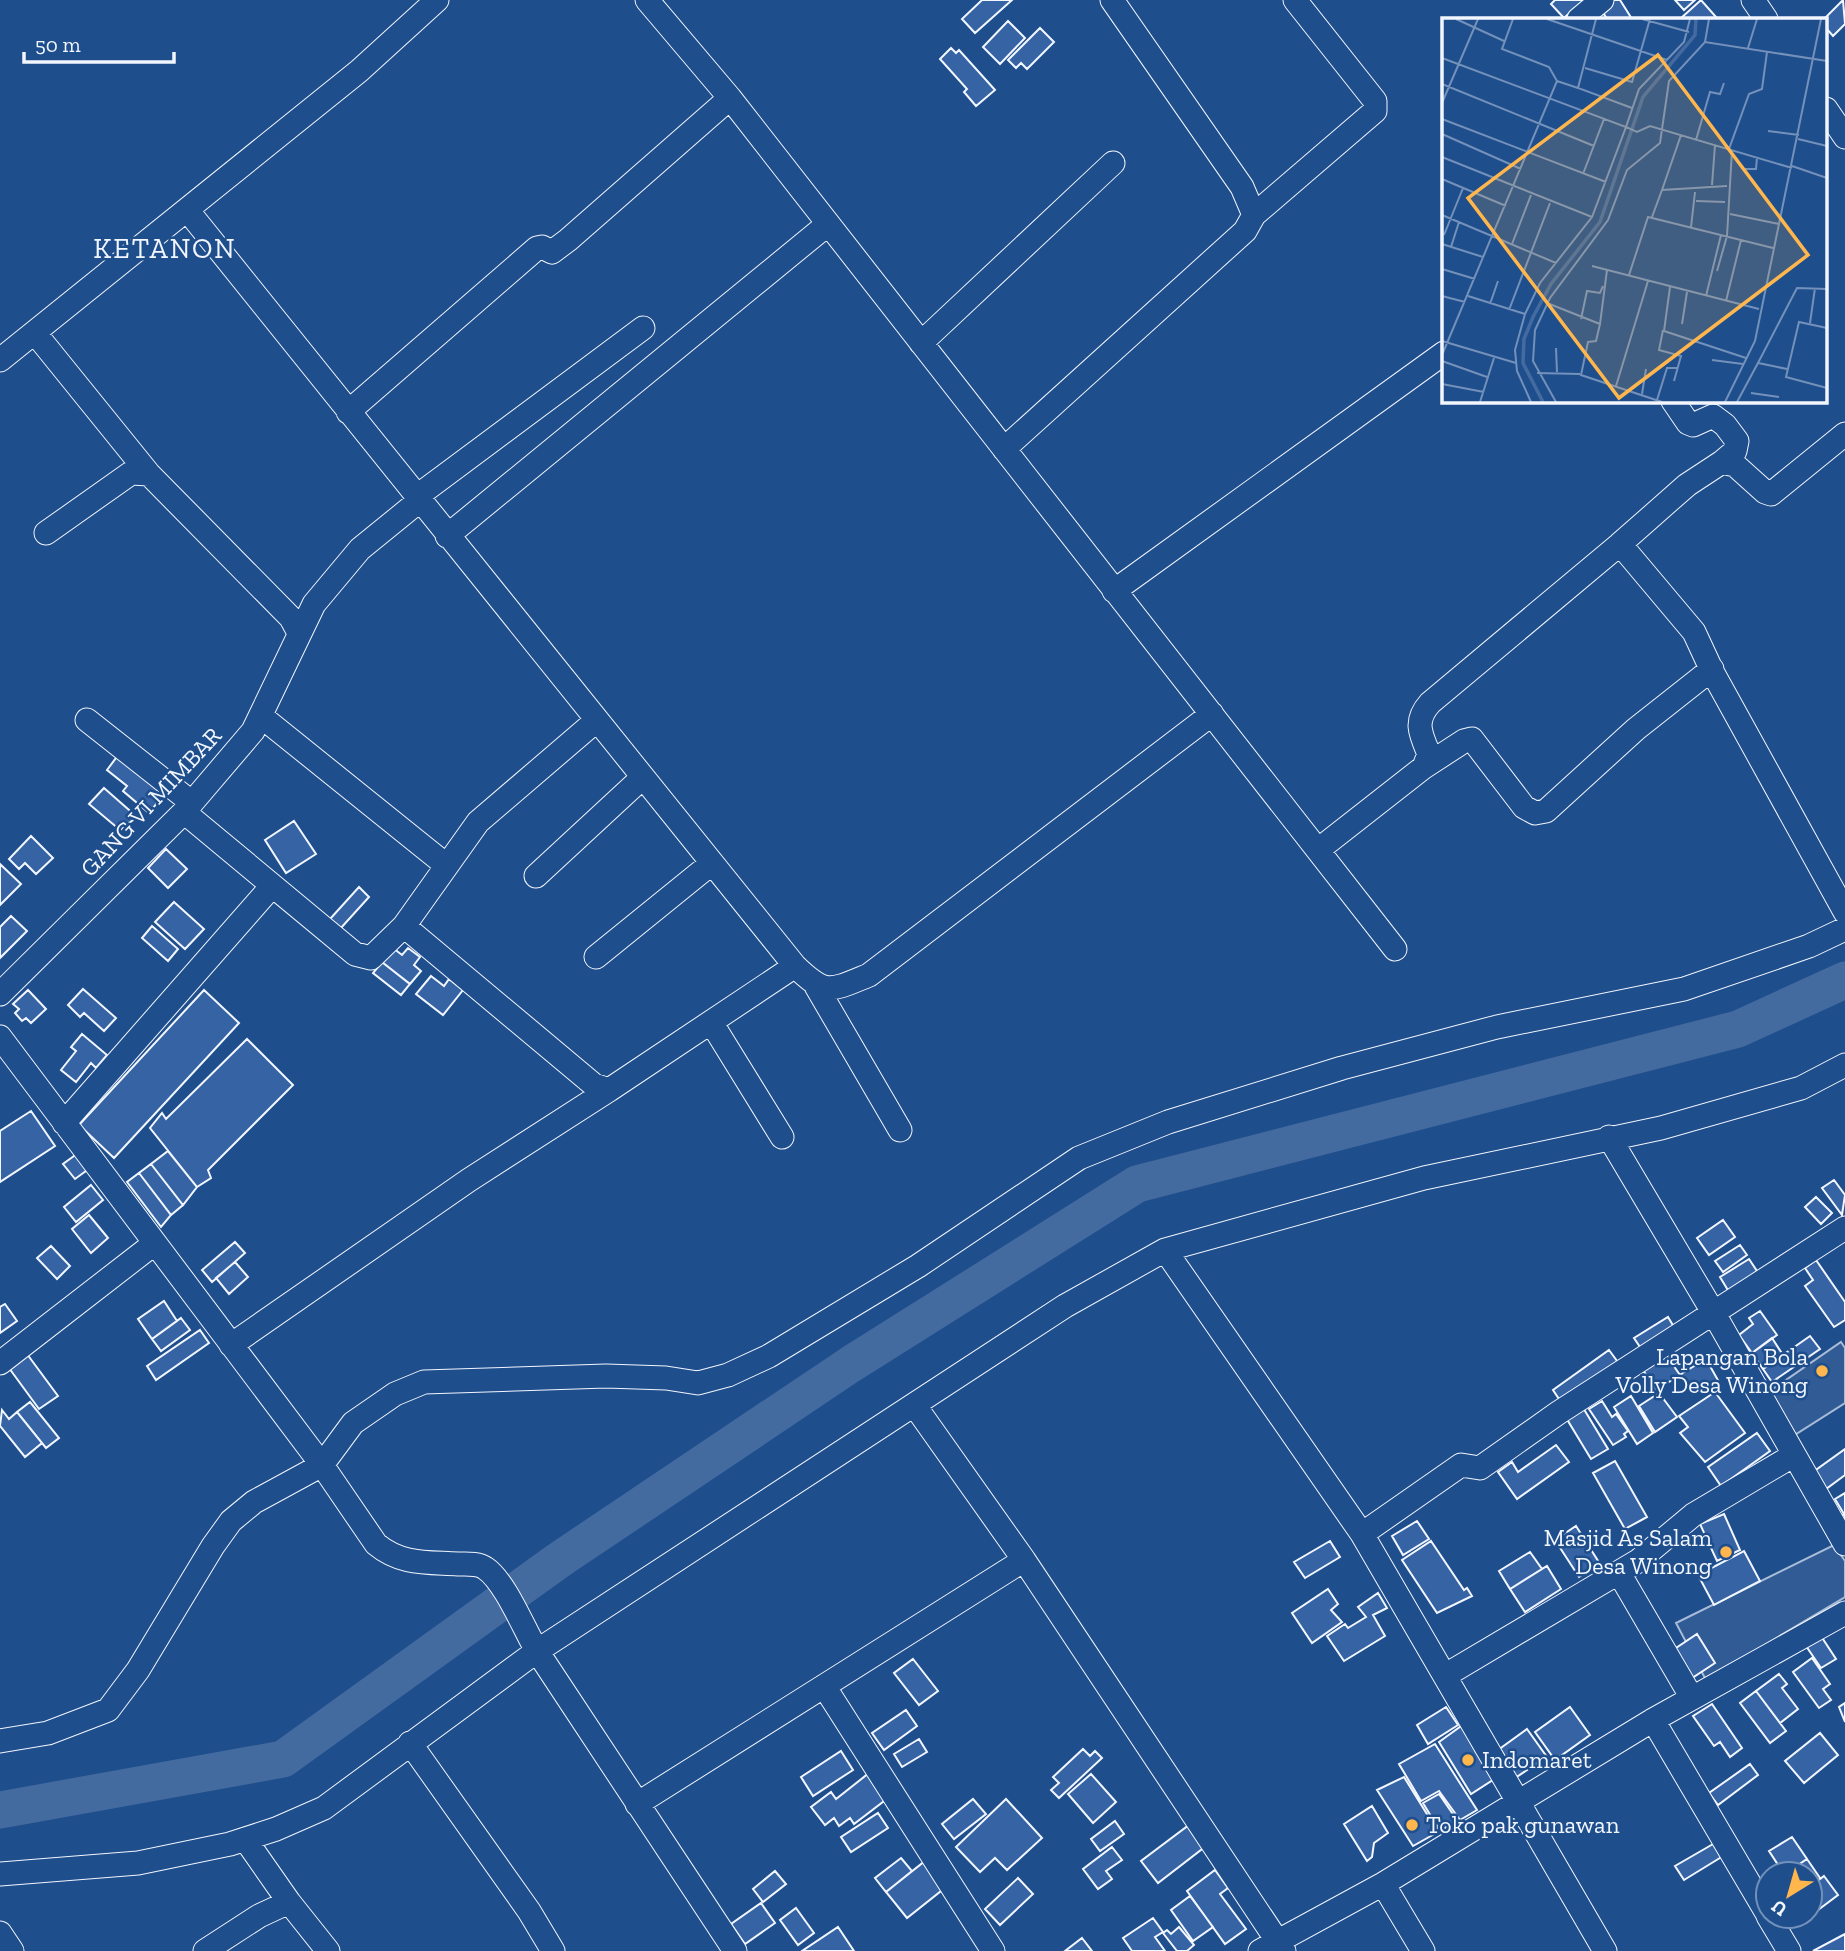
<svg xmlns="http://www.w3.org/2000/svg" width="1845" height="1951" font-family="'Zilla Slab',serif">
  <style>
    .built { fill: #305b95; stroke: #a8bbd7; stroke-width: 2 }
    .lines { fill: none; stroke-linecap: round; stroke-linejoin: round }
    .river { stroke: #446ba0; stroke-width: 37 }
    .building { fill: #3563a3; stroke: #f2f6ff; stroke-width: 2 }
    .minor-casing { stroke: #f2f6ff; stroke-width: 25 }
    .minor { stroke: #1f4e8c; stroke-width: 23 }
    .poi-dot { fill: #ffb74d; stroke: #1f4e8c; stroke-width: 2.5 }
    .labels { text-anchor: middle; stroke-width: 5; stroke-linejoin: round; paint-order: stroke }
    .street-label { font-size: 24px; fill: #f2f6ff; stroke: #1f4e8c }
    .poi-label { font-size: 24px; fill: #f2f6ff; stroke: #1f4e8c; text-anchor: end }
    .quarter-label { font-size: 28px; letter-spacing: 2px; fill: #f2f6ff; stroke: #1f4e8c }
    .inset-river { fill: none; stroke: #446ba0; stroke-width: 3.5 }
    .inset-road { fill: none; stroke: #7391ba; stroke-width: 2 }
    .view { fill: #ffb74d; fill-opacity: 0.15; stroke: #ffb74d; stroke-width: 3.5 }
    .inset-edge { fill: none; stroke: #f2f6ff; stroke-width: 3.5 }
  </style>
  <rect width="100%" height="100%" fill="#1f4e8c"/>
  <path class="built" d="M1841,1342l4,6v55l-52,33 -26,-43z
    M1834,1545l11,16v36l-139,83 -30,-57z"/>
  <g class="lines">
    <path class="river" d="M0,1810l283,-51 276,-199 292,-196 286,-180 601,-155 107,-49"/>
  </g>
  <path class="building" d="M982,0h30l-37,33 -13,-14z
    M1555,0h29l-20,18 -13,-14z
    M1609,0h11l12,19h-25l-8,-13z
    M1675,0h20l-11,10z
    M1701,0l15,17 -2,2h-34z
    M1843,0l2,24 -12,12 -7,-8 -2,-9z
    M1008,21l17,17 -25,26 -17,-17z
    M1040,28l14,14 -27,27 -6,-6 -5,5 -8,-8z
    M951,48l5,5 3,-3 36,40 -19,16 -12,-14 3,-3 -27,-30z
    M119,754l49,35 -19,24 -26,-22 4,-5 -20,-16z
    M104,788l33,29 -17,13 -31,-26z
    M294,821l22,33 -30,19 -21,-33z
    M31,836l22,22 -17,16 -11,-11 -6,6 -10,-10z
    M166,849l21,20 -19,19 -20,-20z
    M0,864l21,20 -21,21z
    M359,887l10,10 -29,32 -10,-10z
    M174,902l30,27 -19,20 -30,-27z
    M11,916l16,15 -27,27v-31z
    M152,926l26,23 -10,12 -26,-23z
    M393,948l9,7 6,-7 12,9 -6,8 7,6 -11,13 -28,-22z
    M382,962l28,22 -9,11 -28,-22z
    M431,976l13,10 5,-7 14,11 -20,25 -27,-21z
    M83,989l33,29 -12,13 -20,-18 -4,4 -12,-12z
    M28,990l18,19 -15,14 -5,-5 -4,3 -7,-8 4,-4 -6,-5z
    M204,990l35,33 -125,135 -35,-33z
    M82,1034l25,21 -11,13 -5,-5 -15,19 -15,-12 15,-19 -5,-4z
    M247,1039l46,46 -85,85 3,8 -14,9 -47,-59 12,-15 4,6z
    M31,1111l24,35 -55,36v-51z
    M168,1151l29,36 -14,18 -32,-41z
    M78,1153l12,15 -15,11 -12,-15z
    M151,1164l32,41 -12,10 -32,-42z
    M139,1173l32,42 -10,12 -34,-45z
    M1834,1180l11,15 -3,20 -20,-27z
    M91,1185l12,15 -27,22 -12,-15z
    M1816,1197l16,16 -11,11 -16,-17z
    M89,1215l19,23 -17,15 -19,-24z
    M1723,1220l12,17 -26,18 -12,-17z
    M235,1242l10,11 -33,29 -10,-12z
    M1740,1245l7,10 -24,17 -8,-11z
    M51,1246l19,20 -13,13 -20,-21z
    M1749,1259l10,15 -30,18 -9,-15z
    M1816,1260l29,42v18l-11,7 -29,-41 8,-6 -8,-12z
    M235,1262l13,15 -19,17 -13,-16z
    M164,1301l13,20 -25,18 -14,-20z
    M5,1304l12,17 -17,12v-26z
    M1760,1311l17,24 -25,18 -13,-18 14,-11 -4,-6z
    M1668,1317l9,15 -33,21 -10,-15z
    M181,1318l9,12 -29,21 -9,-12z
    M200,1330l9,13 -53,37 -9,-14z
    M1810,1336l10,13 -48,33 -9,-13z
    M1772,1338l11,17 -20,14 -11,-16z
    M1609,1350l11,15 -57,40 -10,-15z
    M27,1354l31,42 -19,13 -30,-41z
    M1666,1355l14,20 -24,15 -13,-20z
    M1706,1359l13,23 -26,12 -12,-20z
    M1715,1392l30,41 -40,29 -25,-29 8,-6 -9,-11z
    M1659,1393l18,24 -22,15 -16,-26z
    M1631,1396l22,37 -16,11 -23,-37z
    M1602,1401l10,16 4,-3 12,17 -4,3 2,3 -13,8 -24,-36z
    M30,1402l29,36 -13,10 -29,-36z
    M1582,1406l26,43 -17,10 -26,-43z
    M2,1410l7,9 8,-7 25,31 -17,14 -25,-31z
    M1757,1433l13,18 -49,35 -13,-19z
    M1556,1445l13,17 -52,37 -19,-27 14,-10 6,10z
    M1845,1449v26l-19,14 -13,-17z
    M1615,1461l32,56 -22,12 -32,-56z
    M1845,1493v38l-8,-13 7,-4 -9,-15z
    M1724,1514l16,36 -23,11 -17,-37z
    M1417,1521l12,18 -26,16 -11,-19z
    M1576,1526l24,38 -21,13 -24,-37z
    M1330,1541l10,16 -35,21 -11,-16z
    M1431,1541l33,49 3,-2 5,8 -35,17 -35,-53z
    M1744,1551l16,30 -46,24 -16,-30z
    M1530,1552l12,17 -32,20 -11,-18z
    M1547,1566l14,23 -36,23 -15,-23z
    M1328,1589l10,15 -7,6 11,12 -30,21 -20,-30z
    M1378,1593l9,15 -14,7 12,21 -41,25 -17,-25 18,-12 3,4 18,-11 -8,-10z
    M1819,1633l17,26 -15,9 -17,-25z
    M1697,1634l18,29 -29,19 -19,-28z
    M1812,1658l18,26 -7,5 8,11 -12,8 -26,-36z
    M913,1659l25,32 -19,14 -25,-32z
    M1779,1674l8,10 -5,4 16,21 -18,14 -24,-32z
    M1756,1691l30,40 -16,12 -30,-40z
    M1845,1703v19l-6,-15z
    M1712,1704l30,44 -12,9 -10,-15 -6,4 -21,-30z
    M1446,1707l12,18 -30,19 -11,-19z
    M1570,1707l20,28 -35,25 -20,-28z
    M906,1710l11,16 -33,24 -12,-17z
    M1464,1724l32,54 -25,16 -32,-52z
    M1527,1729l20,28 -32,21 -17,-28z
    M1820,1733l18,22 -34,28 -19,-22z
    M919,1739l8,13 -25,15 -8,-13z
    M1435,1744l42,66 -17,10 -21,-29 -18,10 -22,-37z
    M1083,1749l7,7 5,-5 7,7 -43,40 -8,-8 8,-7 -6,-6z
    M841,1751l12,19 -40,26 -12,-19z
    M1750,1764l8,11 -40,30 -9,-12z
    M869,1773l19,25 -34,26 -4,-6 -11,8 -5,-8 -9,7 -14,-18 20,-15 5,7z
    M1091,1774l25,28 -23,21 -25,-29z
    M1404,1777l34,55 -25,14 -36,-56z
    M1439,1794l18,26 -17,11 -17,-28z
    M973,1799l13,15 -32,25 -12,-15z
    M1006,1799l36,39 -35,32 -12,-12 -15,14 -24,-25z
    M1372,1806l16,27 -14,10 -2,14 -5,4 -23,-37z
    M878,1813l10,15 -37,24 -10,-15z
    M1115,1821l9,13 -24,17 -9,-12z
    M1189,1825l17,21 -48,37 -17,-22z
    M1792,1837l15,22 -23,15 -15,-23z
    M1720,1840l8,13 -44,27 -9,-14z
    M1112,1847l10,13 -16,11 6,8 -14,10 -15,-20z
    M901,1858l11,13 -26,21 -11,-14z
    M1807,1859l13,19 -10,7v-11l-22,-2z
    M925,1861l21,26 -39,31 -21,-26z
    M1215,1870l13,18 -8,6 26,35 -21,15 -38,-53z
    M775,1871l11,13 -23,18 -10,-13z
    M1824,1876l14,19 -28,21v-29z
    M1018,1878l15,16 -33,31 -15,-16z
    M1190,1896l23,31 -20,14 -22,-31z
    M761,1903l14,20 -30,21 -14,-20z
    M796,1908l18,25 -16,12 -18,-25z
    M1153,1918l10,14 -8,5 10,14h-33l-9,-13z
    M838,1927l16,24h-52z
    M1179,1927l15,18 -7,6h-10l-14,-18 4,-3 4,4z
    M1845,1934v17h-32z
    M1082,1938l10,13h-27z"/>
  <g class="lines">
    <g class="minor-casing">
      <path id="minor" d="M647,0l83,98 665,851
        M1753,0l13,19
        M1579,19l23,-19
        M1826,109l19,28
        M188,211l607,755c31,30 35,25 74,9l343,-261
        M1254,215l121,-104v-10l-80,-101
        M35,333l114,141 142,144 7,13
        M921,343l192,-180
        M0,360l359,-289 78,-71
        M1673,401l15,22 5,2 20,-9 12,9 12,16 -2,10 -13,11
        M348,412l189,-164 5,-1 10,5 16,-12 162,-142
        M1004,449l241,-218 9,-16 -12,-28 -130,-187
        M416,497l227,-169
        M46,533l85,-60 18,1
        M447,536l381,-312
        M1620,544l67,-59 35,-23 13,3 30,27 6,2 74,-60
        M1114,591l330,-238
        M262,717l184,148
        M87,720l104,82
        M1424,767l40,-26 8,-2 52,68 11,6 11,-2 90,-82 76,-60
        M184,812l171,142 16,4 33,-32 190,159 15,5 186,-124
        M1318,850l106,-83 5,-13c-9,-21 -15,-33 1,-51l190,-159 74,88 19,41 132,239
        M536,876l107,-99
        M404,926l74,-104 119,-102
        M596,957l116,-94
        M816,986l84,144
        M0,994l184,-182 69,-81 61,-127 46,-55 59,-48
        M711,1022l71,115
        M0,1037l322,428 54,79c25,21 51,18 82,20 9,0 20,-1 27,4 20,13 39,61 52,83l-213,157 -48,21 -46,15 -92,19 -138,11
        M64,1123l208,-237
        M1609,1137l104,175 132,232
        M1165,1250l197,284 243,417
        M231,1345l238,-165 140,-90
        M0,1363l155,-120
        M915,1406l109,154 260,391
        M1362,1534l99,-69 19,3 78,-55 287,-185
        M1619,1573l73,125
        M1446,1675l192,-114 55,-46 101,-60
        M824,1686l169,265
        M1653,1720l115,195
        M0,1741l48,-8 60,-23 30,-40 75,-124 18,-25 23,-19 68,-37 31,-42 42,-29 29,-12 182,-6 60,2 32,5 30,-8 41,-19 149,-90 161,-108 89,-36 174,-54 155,-41 187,-38 125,-43 36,-17
        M410,1743l119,168 24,40
        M637,1804l387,-244
        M245,1839l44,63
        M1383,1884l40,67
        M1768,1916l21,35
        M0,1933l12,18
        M205,1951l54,-35 30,-14 39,49
        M735,1951l-198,-300 528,-345 100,-56 259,-72 237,-50 140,-40 44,-23
        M1260,1951l123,-67 270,-164 192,-107"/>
    </g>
    <use href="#minor" class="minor"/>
  </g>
  <g class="poi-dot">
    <circle cx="1822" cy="1371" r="7"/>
    <circle cx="1726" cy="1552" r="7"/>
    <circle cx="1468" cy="1760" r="7"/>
    <circle cx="1412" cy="1825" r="7"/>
  </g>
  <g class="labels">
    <g class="street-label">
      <text transform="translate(151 802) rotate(-47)" y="8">GANG VI MIMBAR</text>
    </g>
    <g class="poi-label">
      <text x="1808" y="1365">Lapangan Bola<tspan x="1808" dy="28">Volly Desa Winong</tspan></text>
      <text x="1712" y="1546">Masjid As Salam<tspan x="1712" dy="28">Desa Winong</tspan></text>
      <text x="1482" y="1768" text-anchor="start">Indomaret</text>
      <text x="1426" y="1833" text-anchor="start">Toko pak gunawan</text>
    </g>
    <g class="quarter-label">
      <text x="165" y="258">KETANON</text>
    </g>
  </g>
  <g transform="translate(1442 18)">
    <rect width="385" height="385" fill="#1f4e8c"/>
    <path class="inset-river" d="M101,384l-20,-39 1,-24 9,-22 18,-33 49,-62 43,-125 52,-62 1,-16"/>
    <path class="inset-road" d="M14,1l48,22M105,1l120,41M154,1l-18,69 54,20M200,1l47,13M248,1l-6,23 -45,47 -13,38 11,5 13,-6 142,42M263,24l4,-23M306,30l9,-29M0,40l184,69 -34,90 -52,66 -15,31 -10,36 2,21 14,31M143,50l47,14 18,-63M115,63l21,7M0,66l152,62M0,85l36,-84M0,101l164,63M326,113l31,4M0,116l79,35M356,121l29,7M254,122l14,-48 10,2 4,-11M287,131l20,-55 13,-5 5,-37M0,139l150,60M350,148l35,12M303,151h11l1,-12M141,156l21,-55M0,161l64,27M270,167l3,-40M220,172l19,-55M254,183l29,1M288,196l49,10M0,197l114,48M210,199l10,-27 65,-4M249,209l4,-35M2,217l19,-47M285,218l5,-86M0,226l41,13M70,226l19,-49M9,229l8,-25M150,248l167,43M0,251l33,10M275,253l10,-35M187,257l19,-58 125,31M228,269l-6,44 82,27M0,278l23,6M26,278l57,18M264,278l15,-61M284,283l15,-61M105,285l53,21 7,-54M48,286l8,-23M67,292l41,-107M139,301l6,-28 13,2 3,-7M368,305l5,-35M158,306l-4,17 -8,1 -7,33 81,27M240,306l5,-32M385,310l-28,-6 -13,55 41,11M221,312l-4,20 22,6 -7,25M0,323l74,22M114,330l1,24M0,337l115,-274 -8,-14 -47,-18 11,-30M270,342l31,4M0,343l45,16M316,345l39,-75 30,1M95,355l43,1M0,366l42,8M174,368l32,-105M309,375l28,4M200,376l4,-25M215,382l10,-32h11M38,384l14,-44M114,384l-23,-41 2,-31 15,-32 58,-78 19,-50 33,-27 9,-62 36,-39 122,19M283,384l30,-61 66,-322M295,384l21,-39 29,6"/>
    <path class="view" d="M216,37l150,200 -189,143 -151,-200z"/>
    <rect width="385" height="385" class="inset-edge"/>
  </g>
  <g transform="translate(1789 1895) rotate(217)"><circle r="33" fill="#1f4e8c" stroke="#7391ba" stroke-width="2"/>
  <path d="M0-5L12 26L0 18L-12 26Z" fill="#ffb74d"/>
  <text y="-10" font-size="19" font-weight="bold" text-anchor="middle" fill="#f2f6ff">U</text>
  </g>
  <path d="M24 52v10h150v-10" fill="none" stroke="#f2f6ff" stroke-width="3.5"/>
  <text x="35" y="52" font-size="21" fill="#f2f6ff" stroke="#1f4e8c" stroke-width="5" paint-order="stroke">50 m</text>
</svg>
